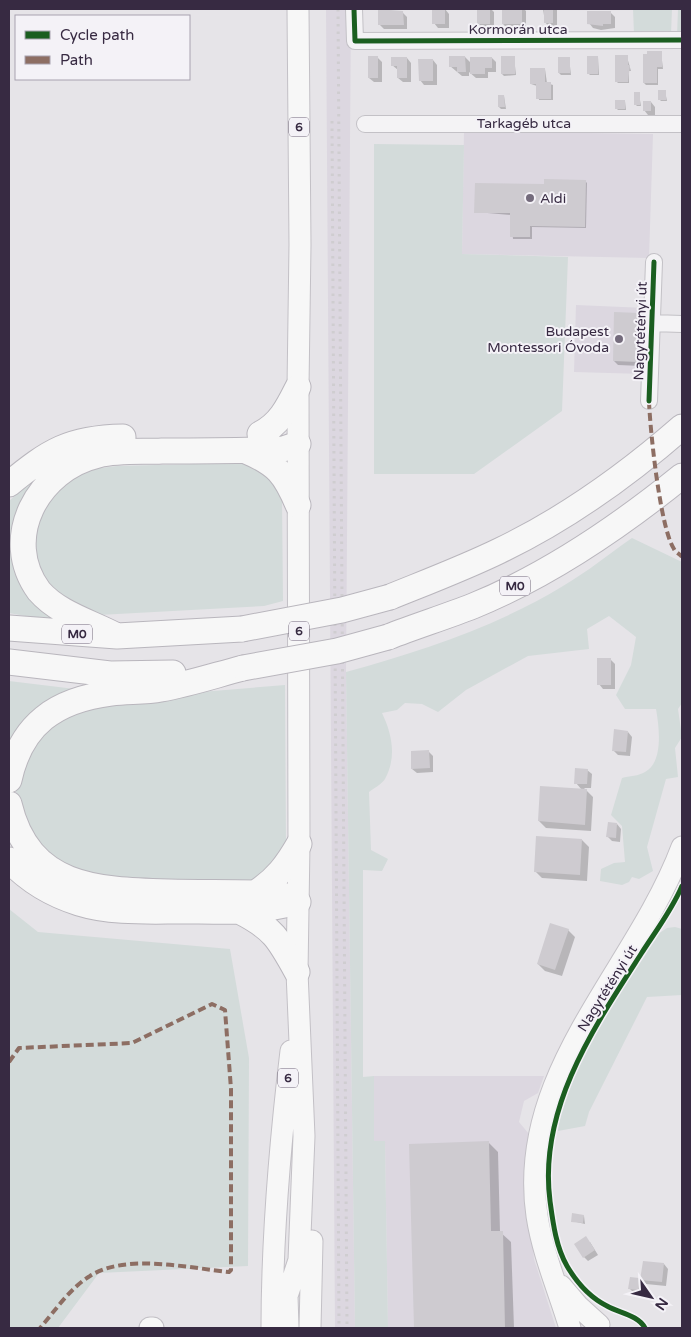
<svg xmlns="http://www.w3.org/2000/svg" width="691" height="1337" font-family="'Varela Round',sans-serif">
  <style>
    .built { fill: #dcd7e0 }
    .green { fill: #d3dbda }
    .shadow { fill: #0003 }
    .building { fill: #cecbd0 }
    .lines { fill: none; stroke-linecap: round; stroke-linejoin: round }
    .minor-casing { stroke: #c3c1c6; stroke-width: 18 }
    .major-casing { stroke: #c3c0c6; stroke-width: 23 }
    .highway-casing { stroke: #b9b6bd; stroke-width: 27 }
    .minor { stroke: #f4f3f5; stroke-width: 16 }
    .major { stroke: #f7f7f7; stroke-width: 21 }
    .highway { stroke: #f7f7f7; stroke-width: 25 }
    .rail { stroke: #cfcdd0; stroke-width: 3; stroke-dasharray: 2.5 5; stroke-linecap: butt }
    .highway-bridge-casing { stroke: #b9b6bd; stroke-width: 27; stroke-linecap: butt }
    .highway-bridge { stroke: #f7f7f7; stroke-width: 25 }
    .quiet { stroke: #8d6e63; stroke-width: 4; stroke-dasharray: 8 4; stroke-linecap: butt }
    .cycleway-casing { stroke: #f4f2f7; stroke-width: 8 }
    .cycleway { stroke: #1b5e20; stroke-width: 5 }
    .poi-dot { fill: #746b7c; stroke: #f4f2f7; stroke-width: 2 }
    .labels { text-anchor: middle; stroke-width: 4; stroke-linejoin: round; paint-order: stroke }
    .shield { fill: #f4f2f7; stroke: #706678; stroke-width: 1 }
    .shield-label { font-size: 12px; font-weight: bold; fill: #372a42 }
    .street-label { font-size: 14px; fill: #372a42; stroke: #f4f2f7 }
    .poi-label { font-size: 14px; fill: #372a42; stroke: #f4f2f7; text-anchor: start }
  </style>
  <rect width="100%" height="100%" fill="#e6e4e8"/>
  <path class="built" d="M326,9h25l-5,663 9,656h-20z
    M464,131l189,3 -4,124 -187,-4z
    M576,305l70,3 -2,66 -70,-2z
    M374,1076h170l-6,17 -14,8 -5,21 10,12 -3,48 8,77 22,69h-168l-3,-187 -11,1z"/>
  <path class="green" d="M633,9h39l-1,25h-37z
    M678,9h4v26l-5,1z
    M374,144l90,1 -2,109 106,3 -6,154 -88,63h-100z
    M235,463l23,2 18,17 6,17 1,102 -19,5 -165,9 -12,3 -41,-32 -16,-46 14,-42 40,-28 33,-4z
    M43,471l-29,58 50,94 -55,-10v-112z
    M632,538l50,24v141l-4,6 4,28 -7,11 3,29 -12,2 -19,68 6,24 -14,8 -7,-2 -3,5 -7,3 -22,-4 1,-12 13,-6 11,-1 -3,-36 -11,-11 11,-37c7,-2 17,-2 23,-6 19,-10 14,-46 11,-63h-31l-9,-14 15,-30 5,-28 -27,-21 -22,13 2,20 -61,7 -62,34 -28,22 -16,-8 -17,-1 -8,7 -15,3c10,21 15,44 3,66 -3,5 -11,9 -16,13l2,58 17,9 -6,12 -19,-1v207l11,-1v65h11l3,187h-33l-9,-656c75,-21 150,-45 217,-86 24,-14 46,-32 69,-48z
    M9,681l66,8 -66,59z
    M285,685l1,159 -6,21 -31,20 -142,-4 -53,-19 -37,-46 -1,-28 24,-60 63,-28z
    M9,909l29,23 192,17 19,109 -1,208 -149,7 -41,55h-49z
    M675,927l7,2v66l-35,2 -58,115 -4,14 -27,5c7,-64 64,-144 100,-197l9,-6z"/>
  <path class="shadow" d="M380,9l23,4 4,4v12h-23l-5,-5z
    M445,9l4,5v14h-11l-4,-5z
    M478,9h13l3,3v15l-11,1 -5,-5z
    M503,9h21l2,2v17h-19l-4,-4z
    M543,9h14v18h-8l-4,-5z
    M611,13l4,4v11l-14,2 -8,-2 -4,-5z
    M661,52l2,17h-5v16h-12l-2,-2z
    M377,57l5,5v20h-8l-5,-4z
    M465,57l7,7 20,-6 4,4v10h-8v6h-12l-7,-6v4h-7l-12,-10z
    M514,57l2,18 -12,1 -2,-2z
    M598,57l1,18h-9l-2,-2z
    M627,57l4,14h-2v12h-11l-2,-2z
    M407,58l4,5v19h-8l-5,-4v-8l-6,-5z
    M569,58l2,17h-10l-2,-2z
    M433,60l4,5v20h-13l-4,-5z
    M545,69l2,14 6,2v15h-14l-2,-14 -6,-2z
    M665,91l2,10h-6l-2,-2z
    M639,94l2,12h-4l-2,-2z
    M504,96l2,13h-5l-2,-2z
    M625,101l1,9h-8l-2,-2z
    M651,102l4,5v8h-7l-4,-5z
    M585,181l2,2 -1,45 -54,-1v12h-19l-2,-24 -35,-3 69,-27z
    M639,314l4,4 -1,48 -24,-1 -4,-4z
    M611,660l4,4v25h-12l-4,-5z
    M628,732l4,5 -2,19 -12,-1 -5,-5z
    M429,752l4,4v16l-16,1 -5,-4z
    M587,770l5,4 -1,14h-7l9,9 -2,34 -45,-3 -7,-7 43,-31 -6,-7z
    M617,824l4,5 -1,13 -8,-1 -4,-4z
    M582,840l7,7 -2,34 -45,-3 -7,-7z
    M568,930l7,7 -13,39 -17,-5 -7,-7z
    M488,1142l10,10 2,80 11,10 3,86h-99l-5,-183z
    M584,1216l1,8 -13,-3z
    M590,1242l8,13 -10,6 -4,-4z
    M664,1264l4,5 -2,17 -20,-2 -4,-5z
    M638,1280l1,12 -7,-1 -2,-2z"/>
  <path class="building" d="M378,9l25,2 1,14h-26z
    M432,9h13v15h-13z
    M477,9h13v15h-13z
    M502,9h20v15h-20z
    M544,9h9v14h-9z
    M587,11h24v13h-8v2l-16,-2z
    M647,51h15v16h-5v16h-14v-29h4z
    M615,55h13v10h2l-2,17h-13z
    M368,56h10v22h-10z
    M449,56h16l1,16h-9v-5h-8z
    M501,56h14v18h-14z
    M587,56h11v18h-11z
    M391,57h16v21h-10v-12h-6z
    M470,57h22v11h-7v6h-15z
    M558,57h12v16h-12z
    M418,59h15v22h-14z
    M530,68h15v14h6v17h-15v-15h-6z
    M658,90h8v10h-8z
    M634,92h6v13h-6z
    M498,95h6l1,12h-7z
    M615,100h10v9h-10z
    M643,101h8v10h-8z
    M544,179l42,1 -1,47 -55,-1v11h-20v-24h-36l1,-30 69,1z
    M614,312l25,1 -1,49 -25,-1z
    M597,658h14v27h-14z
    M614,729l14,2 -2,21 -14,-1z
    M429,750l1,18 -19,1v-18z
    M575,768l13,1 -1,15h-13z
    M540,786l47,3 -2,36 -47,-4z
    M608,822l9,1 -1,15 -10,-1z
    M536,836l46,3 -2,36 -46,-3z
    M550,923l19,6 -14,41 -18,-6z
    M489,1141l2,90h12l2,97h-91l-5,-184z
    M572,1213l12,2 -1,8 -12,-1z
    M586,1236l9,14 -12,8 -9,-14z
    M643,1261l21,2 -2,19 -22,-2z
    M630,1277l9,1 -1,12 -10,-1z"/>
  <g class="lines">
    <g class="minor-casing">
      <path id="minor" d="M354,9l1,32 327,-1
        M365,124h317
        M652,323l30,1
        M649,401l5,-139"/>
    </g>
    <g class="major-casing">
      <path id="major" d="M561,1286l17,20 21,19
        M150,1328h3
        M272,1328c0,-93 8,-185 19,-277
        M288,1328l-1,-32 12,-36 5,-124 -7,-164 2,-128 -1,-457 2,-142 -2,-236
        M310,1328l2,-87
        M570,1328c-11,-37 -27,-73 -33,-112 -21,-143 98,-244 145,-369"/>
    </g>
    <g class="highway-casing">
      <path id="highway" d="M260,434c20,-10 28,-27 38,-47
        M246,451c31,13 39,23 52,54
        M9,484c40,-33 60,-46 114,-47
        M390,597c37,-15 74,-29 109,-46 67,-32 128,-76 183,-124
        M9,628l108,8 125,-7
        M117,636c-26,-14 -58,-22 -78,-45 -39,-53 -1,-122 59,-136 20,-5 44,-3 64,-4 41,0 81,0 121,-2l15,-5
        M388,637c28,-11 57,-20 85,-31 76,-31 146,-79 209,-130
        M9,662l101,12 63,-1
        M9,780c12,-56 47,-80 102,-87 17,-2 34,-1 50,-4 28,-5 55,-14 82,-21
        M9,804c20,84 87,86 160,88 37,1 74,0 111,2l18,8
        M9,860c19,20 44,35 70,43 32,10 69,8 103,8 34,0 68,2 102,-6
        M255,893c21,-13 32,-28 44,-49
        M239,911c34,17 40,28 58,61"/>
    </g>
    <use href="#minor" class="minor"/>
    <use href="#major" class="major"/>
    <use href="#highway" class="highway"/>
    <path class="rail" d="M338,9l9,1319
      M332,121l7,1207"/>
    <g class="highway-bridge-casing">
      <path id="highway-bridge" d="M242,629l100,-19 48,-13
        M243,668l94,-17 51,-14"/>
    </g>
    <use href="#highway-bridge" class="highway-bridge"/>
    <path class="quiet" d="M649,401c1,28 11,127 25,148 1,3 6,5 8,8
      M9,1062l10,-14 113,-5 80,-39 13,6 6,79v181l-2,2c-41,-4 -103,-19 -139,4 -20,12 -35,35 -50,52"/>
    <g class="cycleway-casing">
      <path id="cycleway" d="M354,9l1,32 327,-1
        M649,401l5,-139
        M645,1328c-7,-13 -26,-15 -38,-22 -18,-9 -30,-23 -40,-40 -11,-19 -14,-43 -17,-65 -12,-92 44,-174 91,-247 14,-22 31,-44 41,-68"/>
    </g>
    <use href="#cycleway" class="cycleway"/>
  </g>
  <g class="poi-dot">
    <circle cx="530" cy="198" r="5"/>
    <circle cx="619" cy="339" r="5"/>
  </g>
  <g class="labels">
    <g class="shield">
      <rect x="289" y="117.5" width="20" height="19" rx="4"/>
      <rect x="500" y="576.5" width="30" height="19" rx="4"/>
      <rect x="289" y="621.5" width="20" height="19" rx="4"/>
      <rect x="62" y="624.5" width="30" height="19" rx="4"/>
      <rect x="278" y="1068.5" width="20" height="19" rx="4"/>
    </g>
    <g class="shield-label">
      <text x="299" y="131">6</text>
      <text x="515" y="590">M0</text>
      <text x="299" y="635">6</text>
      <text x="77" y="638">M0</text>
      <text x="288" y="1082">6</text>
    </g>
    <g class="street-label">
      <text x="518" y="34">Kormorán utca</text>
      <text x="524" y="128">Tarkagéb utca</text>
      <text transform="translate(640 331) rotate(-88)" y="5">Nagytétényi út</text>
      <text transform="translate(607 988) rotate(-58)" y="5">Nagytétényi út</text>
    </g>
    <g class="poi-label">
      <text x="540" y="203">Aldi</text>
      <text x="609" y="336" text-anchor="end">Budapest<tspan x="609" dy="16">Montessori Óvoda</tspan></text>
    </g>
  </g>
  <rect width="691" height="1337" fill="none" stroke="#372a42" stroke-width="20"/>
  <rect x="15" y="15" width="175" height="65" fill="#f4f2f7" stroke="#a8a2af"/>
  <rect x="25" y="31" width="25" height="8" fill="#1b5e20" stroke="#a8a2af"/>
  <text x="60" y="40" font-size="15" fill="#372a42">Cycle path</text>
  <rect x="25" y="56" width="25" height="8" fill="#8d6e63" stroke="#a8a2af"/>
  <text x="60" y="65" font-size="15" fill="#372a42">Path</text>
  <g transform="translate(651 1297) rotate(124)" stroke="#f4f2f7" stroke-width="4" paint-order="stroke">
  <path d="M0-4L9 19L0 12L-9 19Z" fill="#372a42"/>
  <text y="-8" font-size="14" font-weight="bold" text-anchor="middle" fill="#372a42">N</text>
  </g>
</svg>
